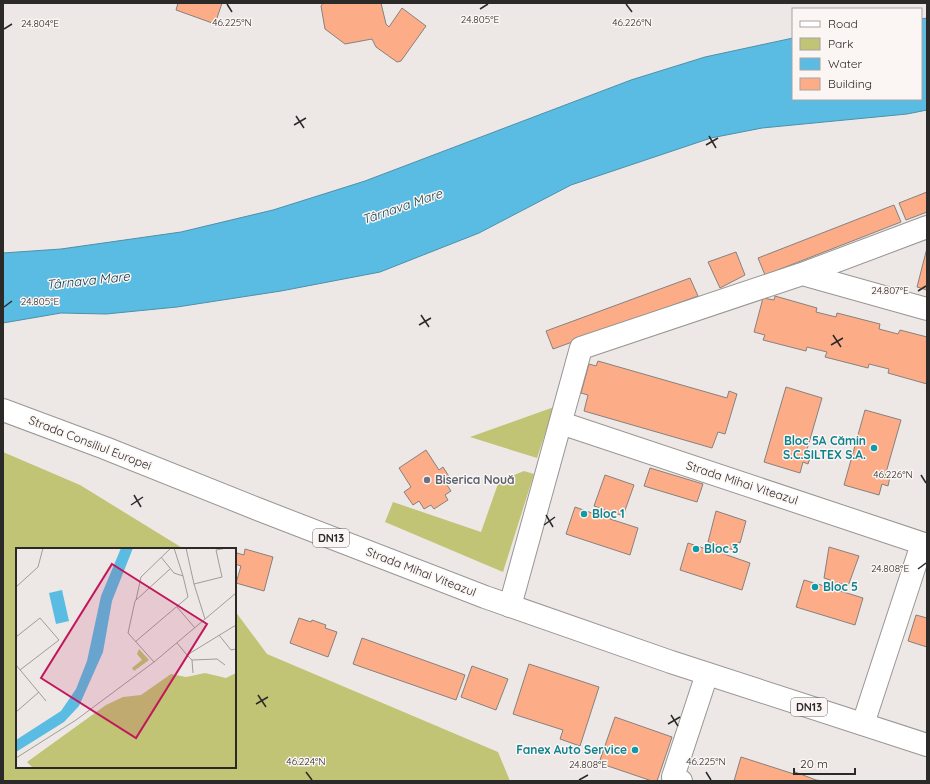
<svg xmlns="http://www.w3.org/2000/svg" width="930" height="784" font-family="Quicksand,sans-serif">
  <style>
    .green { fill: #c0c474 }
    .water { fill: #5abce2; stroke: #4c90aa }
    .building { fill: #fcad87; stroke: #86817f }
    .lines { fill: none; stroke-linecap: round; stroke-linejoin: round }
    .minor-casing { stroke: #999592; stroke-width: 24 }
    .highway-casing { stroke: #999592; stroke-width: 24 }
    .minor { stroke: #fff; stroke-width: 22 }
    .highway { stroke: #fff; stroke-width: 22 }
    .ticks { fill: none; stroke: #2c2a29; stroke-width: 1.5 }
    .culture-dot { fill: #0f9aa8; stroke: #fbf5f3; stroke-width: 1.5 }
    .worship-dot { fill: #6b7280; stroke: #fbf5f3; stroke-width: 1.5 }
    .labels { text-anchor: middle; stroke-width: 3; stroke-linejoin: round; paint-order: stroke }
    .shield { fill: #fbf5f3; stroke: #6a6766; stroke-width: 1 }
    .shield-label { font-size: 11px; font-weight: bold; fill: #2c2a29 }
    .culture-label { font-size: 12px; font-weight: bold; fill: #0d838f; stroke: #fbf5f3; text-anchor: start }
    .street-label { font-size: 12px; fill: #2c2a29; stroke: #fbf5f3 }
    .worship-label { font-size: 12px; font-weight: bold; fill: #5b616d; stroke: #fbf5f3; text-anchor: start }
    .water-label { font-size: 13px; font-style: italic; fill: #0a3847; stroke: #fbf5f3 }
    .inset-road { fill: none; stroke: #a09c9a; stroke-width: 1 }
    .view { fill: #c2185b; fill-opacity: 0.15; stroke: #c2185b; stroke-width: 2 }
    .inset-edge { fill: none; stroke: #2c2a29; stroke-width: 2 }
    .ticks-label { font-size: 10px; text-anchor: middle; fill: #2c2a29; stroke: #fbf5f3; stroke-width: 3; stroke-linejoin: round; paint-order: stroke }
  </style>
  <rect width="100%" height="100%" fill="#ede8e6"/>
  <path class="green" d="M554,407l-17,51 -67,-21z
    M3,452l77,33 104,64h-167v218h218v-156l32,43 231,98 12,29h-507z
    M524,471l10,3 -31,98 -118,-50 8,-20 88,30 18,-51z"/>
  <path class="water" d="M927,18v92l-20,4 -145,14 -51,10 -140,47 -92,48 -99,39 -99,19 -104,16 -71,7 -45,-1 -58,10v-70l58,-4 120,-17 92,-22 92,-29 266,-101 74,-23 88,-19v61h128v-80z"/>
  <path class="building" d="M178,3h44l-7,21 -39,-14z
    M323,3h58l5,21 3,3 13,-19 24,18 -25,35 -4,1 -21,-15 -4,-8 -27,5 -20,-15 -4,-23z
    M927,192v20l-21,8 -7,-17z
    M894,205l7,17 -136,53 -7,-17z
    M927,248v42l-10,-3z
    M736,252l9,23 -25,13 -12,-26z
    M690,278l8,18 -145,53 -7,-18z
    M775,296l42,12 -1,4 20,5 1,-4 43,11 -1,5 19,5 2,-4 27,7v47l-39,-11 1,-4 -20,-5 -1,4 -43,-11 2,-5 -20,-5 -1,4 -43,-11 2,-5 -11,-3 9,-34 11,2z
    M598,361l129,37 2,-7 8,3 -12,40 -7,-2 -6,16 -128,-37 4,-16 -7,-2 8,-29 7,2z
    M786,387l36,11 -16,55 5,2 -3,9 -5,-2 -3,11 -36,-11z
    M865,410l36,10 -16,56 5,1 -2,9 -6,-2 -3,11 -35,-10z
    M426,450l13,20 4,-3 7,11 -5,4 6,9 -6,4 3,5 -14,9 -3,-4 -7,4 -5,-8 -6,4 -9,-13 7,-5 -12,-19z
    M650,468l53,16 -6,18 -53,-16z
    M605,475l29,10 -11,31 -10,-4 -3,7 28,9 -8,27 -64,-21 9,-27 28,10 2,-7 -11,-4z
    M716,511l30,10 -6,22 -2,-1 -3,8 -9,-2 -2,6 26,9 -8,27 -62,-20 8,-27 27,9 2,-7 -9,-3z
    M829,547l30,9 -11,30 -9,-3 -2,7 26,8 -8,27 -59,-18 8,-27 27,8 2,-7 -9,-3z
    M245,549l28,8 -9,34 -28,-8 5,-17 -6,-2v-3l2,-8 7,2z
    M916,615l11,3v29l-19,-6z
    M299,618l12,4 1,-2 14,5 -1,3 12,4 -9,25 -38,-14z
    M362,638l103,37 -9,25 -103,-36z
    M529,664l70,23 -19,59 -20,-7 3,-9 -50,-16z
    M472,666l36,13 -12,31 -35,-13z
    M615,717l57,20 -15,44h-5l-53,-18z
    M741,757l53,17 1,-2 21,8 8,1h-90z"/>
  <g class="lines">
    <g class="minor-casing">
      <path id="minor" d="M802,274l125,-47
        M561,423l366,122
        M510,606l71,-258 221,-74 125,35
        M863,724l59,-180
        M681,781l-8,-4 34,-103"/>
    </g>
    <g class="highway-casing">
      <path id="highway" d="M3,410l102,38 155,62 225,87 186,65 256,83"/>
    </g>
    <use href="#minor" class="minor"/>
    <use href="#highway" class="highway"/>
  </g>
  <path class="ticks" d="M227,4l5,8M626,4l6,8M480,9l8,-5M4,29l8,-5M296,116l8,12M294,125l12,-7M709,136l7,12M706,145l12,-7M918,291l8,-5M4,307l8,-6M421,315l8,12M419,325l12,-7M833,335l8,12M831,345l12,-7M921,475l5,8M134,495l7,12M131,505l12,-8M546,515l7,12M544,525l11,-8M918,569l8,-6M258,695l8,12M256,704l12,-7M671,715l7,11M668,724l12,-7M306,772l6,8M706,772l5,8M579,780l9,-5"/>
  <g class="culture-dot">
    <circle cx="874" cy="448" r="4"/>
    <circle cx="584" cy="514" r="4"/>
    <circle cx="696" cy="549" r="4"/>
    <circle cx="815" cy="587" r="4"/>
    <circle cx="635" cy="750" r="4"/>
  </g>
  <circle class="worship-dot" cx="427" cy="480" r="4"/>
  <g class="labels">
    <g class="shield">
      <rect x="313" y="529" width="36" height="18" rx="3"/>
      <rect x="791" y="698" width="36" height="18" rx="3"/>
    </g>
    <g class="shield-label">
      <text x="331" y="542">DN13</text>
      <text x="809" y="711">DN13</text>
    </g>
    <g class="culture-label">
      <text x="866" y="445" text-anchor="end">Bloc 5A Cămin<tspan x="866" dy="14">S.C.SILTEX S.A.</tspan></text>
      <text x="592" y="518">Bloc 1</text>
      <text x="704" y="553">Bloc 3</text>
      <text x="823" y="591">Bloc 5</text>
      <text x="627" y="754" text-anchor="end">Fanex Auto Service</text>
    </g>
    <g class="street-label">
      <text transform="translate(90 443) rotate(21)" y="4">Strada Consiliul Europei</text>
      <text transform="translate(742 483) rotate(18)" y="4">Strada Mihai Viteazul</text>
      <text transform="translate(421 572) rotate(21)" y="4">Strada Mihai Viteazul</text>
    </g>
    <g class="worship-label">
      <text x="435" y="484">Biserica Nouă</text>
    </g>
    <g class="water-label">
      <text transform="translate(402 206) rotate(-19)" y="5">Târnava Mare</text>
      <text transform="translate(88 280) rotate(-6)" y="5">Târnava Mare</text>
    </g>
  </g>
  <g transform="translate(16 548)">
    <rect width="220" height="220" fill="#ede8e6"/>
    <path d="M123,101l10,11 -15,11 -2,-3 10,-8 -5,-6zM189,125l21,5 10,-5v95h-203l-6,-6 79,-57 17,-8 18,-2 30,-21 15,3z" fill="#c0c474"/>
    <path d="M105,0h12l-21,53 -9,51 -24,54 -15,16 -48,30v-12l45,-29 15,-22 11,-28 14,-65zM46,42l7,31 -13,3 -7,-31z" fill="#5abce2"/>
    <path class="inset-road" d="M158,0l9,28M170,0l8,36M0,39l22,-20 5,-19M120,52l5,-23 30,-29M161,59l18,21M189,71l-11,-35 28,-7 -6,-27 11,-2M203,87l12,15 5,-1M0,89l24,-19 19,22 -39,30M119,94l53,-45 -5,-21 -9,-3 -13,-16M161,95l10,12 49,-30M171,107l5,5 1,13M176,112l25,-1 8,6M138,114l-26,-29 7,-32 35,-32M0,117l30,36M0,164l23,-20M0,210l60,-38 78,-58 82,-69"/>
    <path class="view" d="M96,16l95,60 -71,114 -95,-60z"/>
    <rect width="220" height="220" class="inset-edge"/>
  </g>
  <g class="ticks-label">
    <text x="480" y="23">24.805°E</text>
    <text x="232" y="26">46.225°N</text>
    <text x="632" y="26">46.226°N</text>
    <text x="40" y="27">24.804°E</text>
    <text x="890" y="294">24.807°E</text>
    <text x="40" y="305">24.805°E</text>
    <text x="893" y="478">46.226°N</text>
    <text x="890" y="572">24.808°E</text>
    <text x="306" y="765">46.224°N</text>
    <text x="706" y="765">46.225°N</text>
    <text x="588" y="768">24.808°E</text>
  </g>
  <rect width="930" height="784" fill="none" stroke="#2c2a29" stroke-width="8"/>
  <rect x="792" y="8" width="130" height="92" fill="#fbf5f3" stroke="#a8a4a2"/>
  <rect x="800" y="21" width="20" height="6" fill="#ffffff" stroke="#a8a4a2"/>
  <text x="828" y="28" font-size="12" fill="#2c2a29">Road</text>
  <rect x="800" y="38" width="20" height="12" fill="#c0c474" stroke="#a8a4a2"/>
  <text x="828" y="48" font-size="12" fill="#2c2a29">Park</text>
  <rect x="800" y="58" width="20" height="12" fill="#5abce2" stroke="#a8a4a2"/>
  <text x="828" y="68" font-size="12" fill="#2c2a29">Water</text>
  <rect x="800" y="78" width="20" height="12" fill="#fcad87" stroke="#a8a4a2"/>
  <text x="828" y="88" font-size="12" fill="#2c2a29">Building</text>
  <path d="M794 768v6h61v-6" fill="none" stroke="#2c2a29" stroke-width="2"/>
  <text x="800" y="768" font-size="12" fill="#2c2a29" stroke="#fbf5f3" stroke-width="3" paint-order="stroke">20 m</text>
</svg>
